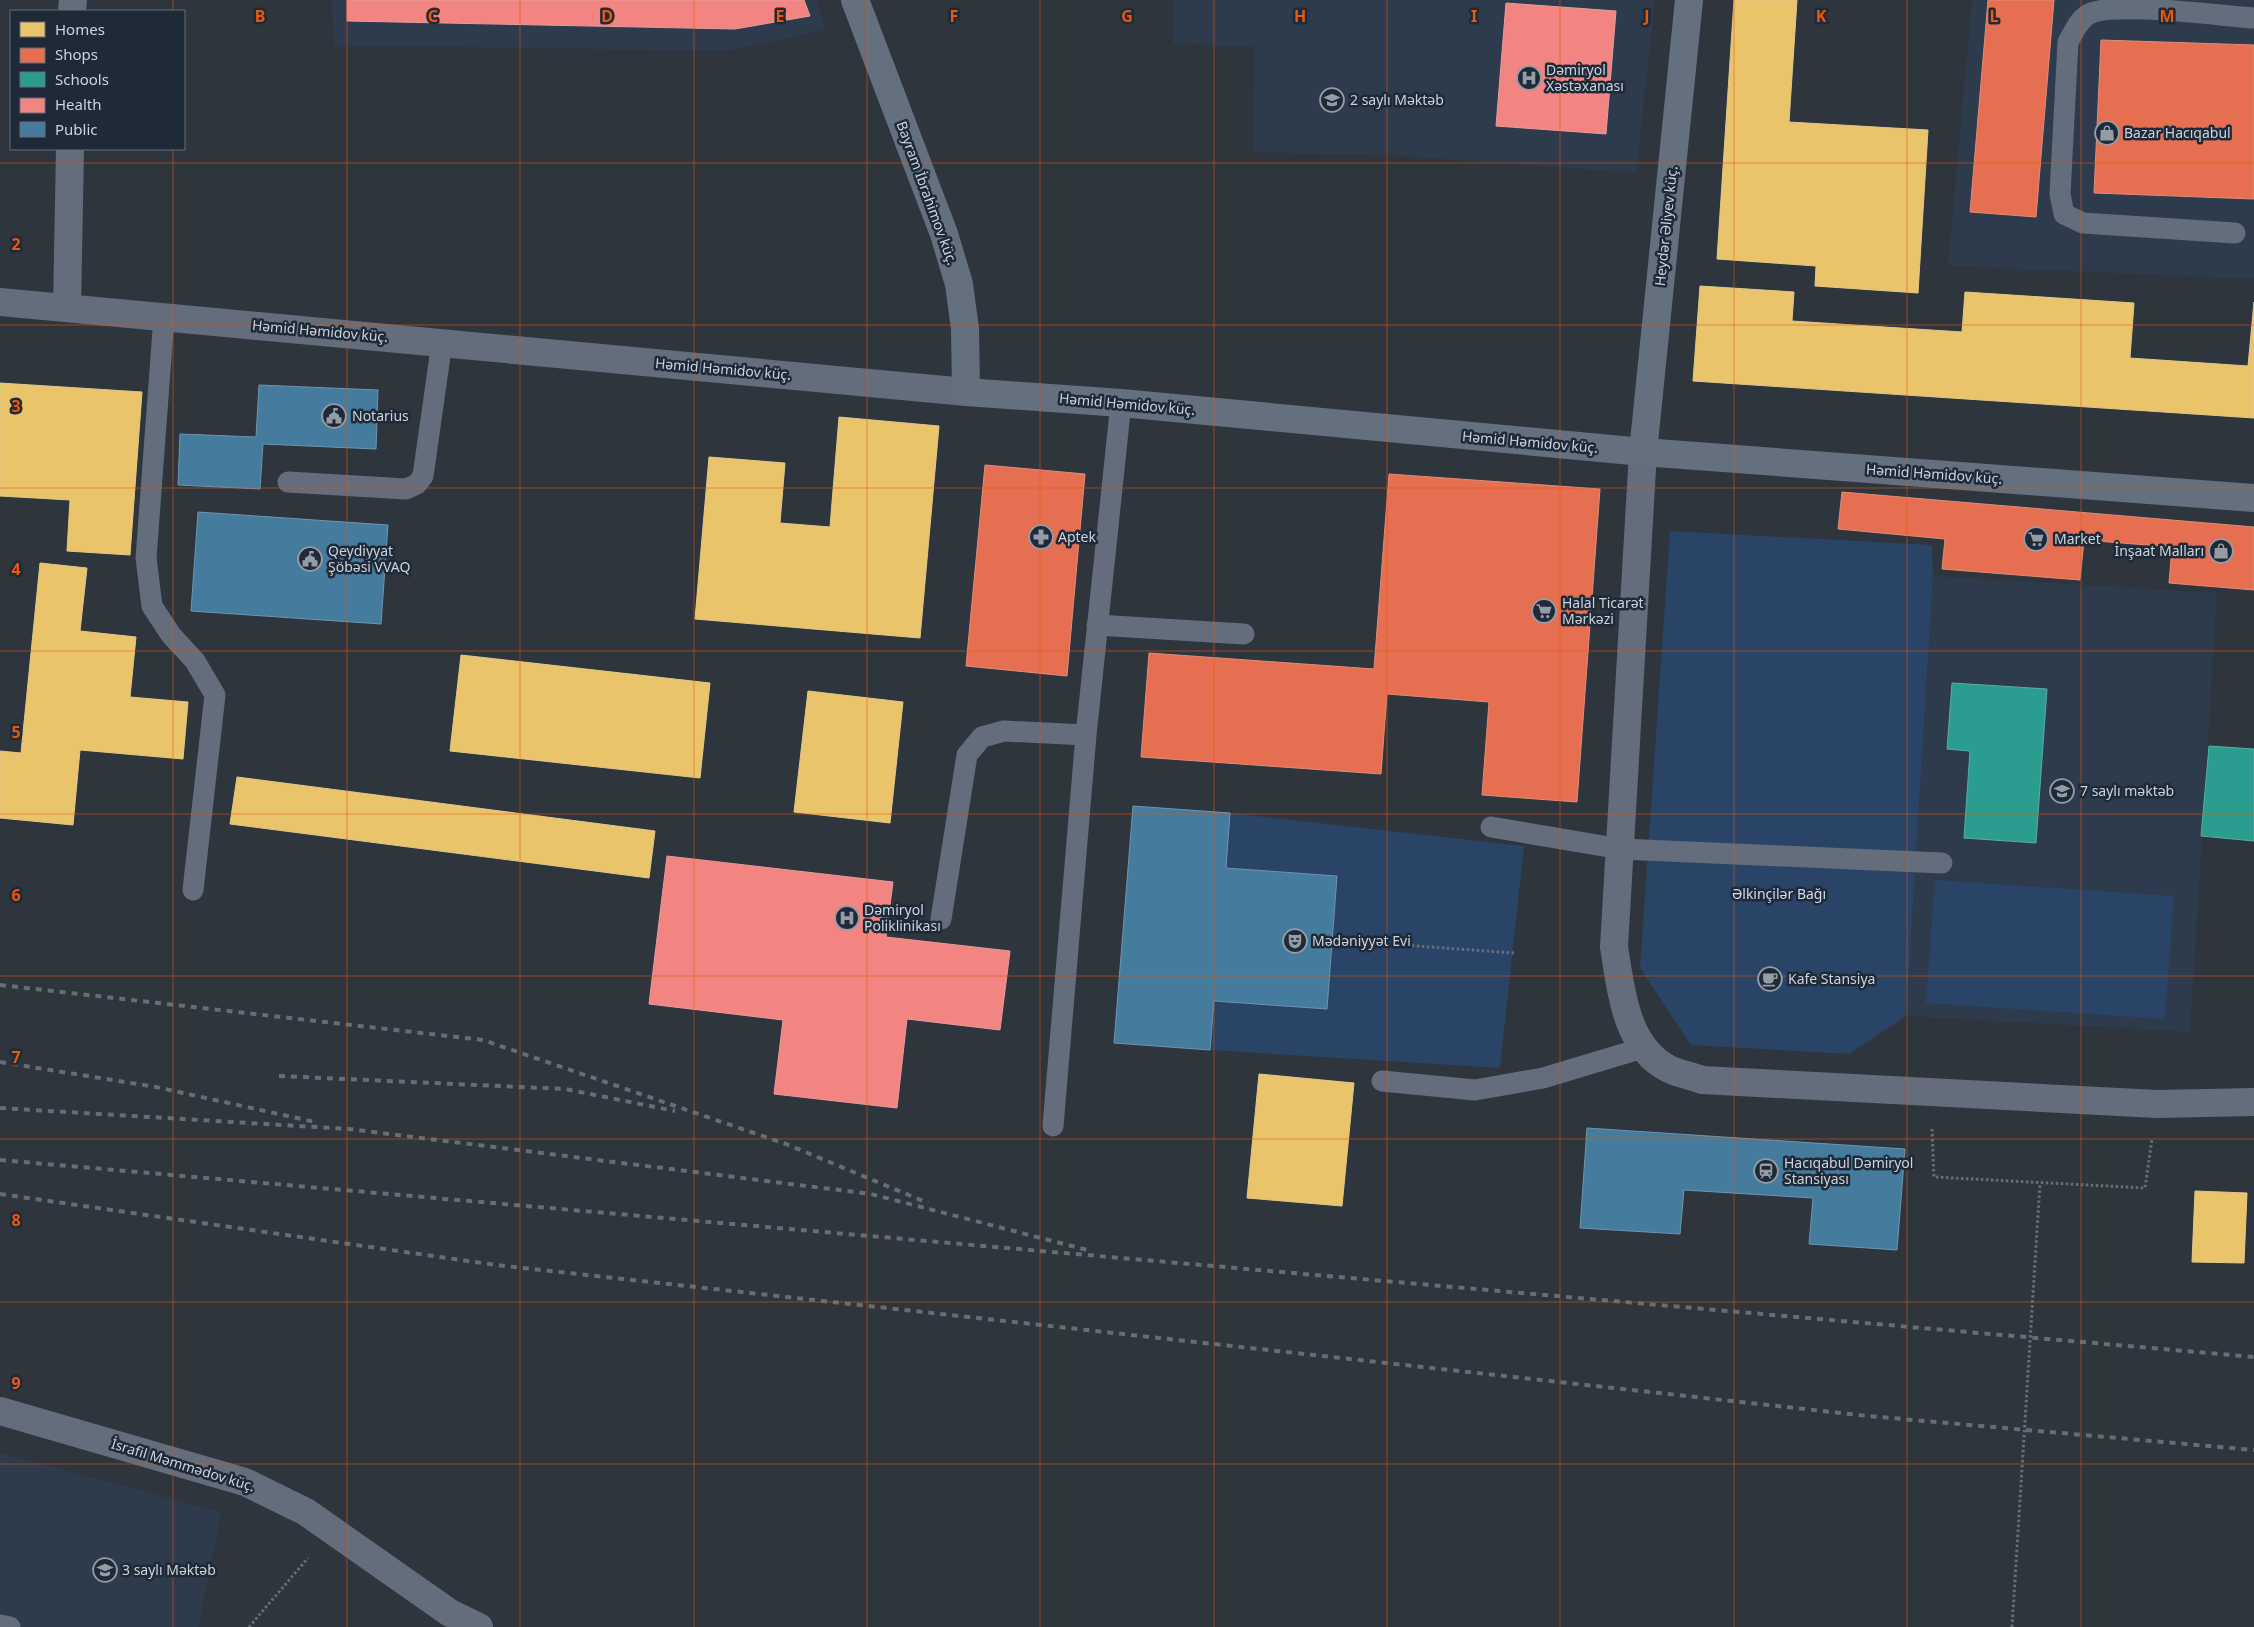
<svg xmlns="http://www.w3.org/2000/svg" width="2254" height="1627" font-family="'Noto Sans',sans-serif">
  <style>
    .built { fill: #2d3b4d }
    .green { fill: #294467 }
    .homes { fill: #e9c46a; stroke: #e0c88c }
    .shops { fill: #e76f51; stroke: #df8d7b }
    .schools { fill: #2a9d8f; stroke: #5bada6 }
    .health { fill: #f28482; stroke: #e79c9d }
    .public { fill: #457b9d; stroke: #6e95b0 }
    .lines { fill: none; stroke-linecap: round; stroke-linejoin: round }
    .path { stroke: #666e79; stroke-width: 3; stroke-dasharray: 2.5 2.5; stroke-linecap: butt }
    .service { stroke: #646d7b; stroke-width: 21 }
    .minor { stroke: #646d7b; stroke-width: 28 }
    .tertiary { stroke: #646d7b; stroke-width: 28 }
    .secondary { stroke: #65707f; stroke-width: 28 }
    .rail { stroke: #666d78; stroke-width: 4; stroke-dasharray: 6 6; stroke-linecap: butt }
    .path-bridge { stroke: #666e79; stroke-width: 3; stroke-dasharray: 2.5 2.5; stroke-linecap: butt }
    .grid { fill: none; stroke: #e8590c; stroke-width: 1; stroke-opacity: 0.55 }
    .labels { text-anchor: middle; stroke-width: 5; stroke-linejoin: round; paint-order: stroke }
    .poi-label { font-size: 14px; fill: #ccd3dd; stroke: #1f2a38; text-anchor: start }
    .street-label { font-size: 14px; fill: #ccd3dd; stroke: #1f2a38 }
    .park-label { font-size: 14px; fill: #cfddef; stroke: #1f2a38 }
    .grid-label { font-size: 16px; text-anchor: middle; font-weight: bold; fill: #e8590c; stroke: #1f2a38; stroke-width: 5; stroke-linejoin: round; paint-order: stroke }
  </style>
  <rect width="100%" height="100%" fill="#2f353d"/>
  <path class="built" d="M332,0h484l10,30 -101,21 -391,-6z
    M1174,0h481l-19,173 -233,-17 -150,-4 2,-105 -82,-4z
    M1972,0h282v279l-306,-13z
    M1933,576l284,17 -27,439 -284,-16z
    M0,1453l221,59 -23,115h-198z"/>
  <path class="green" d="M1670,531l262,14 1,31 -27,440 -57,38 -158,-9 -51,-77z
    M1230,813l294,33 -24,222 -290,-18 4,-49 113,8 10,-133 -111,-8z
    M1935,880l239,16 -9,123 -239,-16z"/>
  <path class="homes" d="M1734,0h63l-8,122 139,8 -10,163 -103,-7 1,-20 -99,-7z
    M1700,286l94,6 -2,29 170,11 3,-40 169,11 -4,55 118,8 6,-64v116l-561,-37z
    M0,383l142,9 -12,163 -63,-4 3,-51 -70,-4z
    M839,417l100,9 -19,212 -225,-19 14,-162 76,6 -5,60 50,4z
    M40,563l47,5 -7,63 56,6 -6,60 58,5 -5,57 -103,-9 -7,75 -73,-7v-67l21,2z
    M461,655l249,28 -10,95 -250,-27z
    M808,691l95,11 -13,121 -96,-11z
    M237,777l418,54 -6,47 -419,-54z
    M1259,1074l95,9 -12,123 -95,-8z
    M2195,1191l52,2 -3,70 -52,-1z"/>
  <path class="shops" d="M1988,0h66l-18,217 -66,-5z
    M2101,40l153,5v154l-160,-6z
    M985,465l100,9 -18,202 -101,-10z
    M1389,474l211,15 -23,313 -95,-7 7,-93 -102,-8 -6,80 -240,-17 8,-104 225,16z
    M1842,492l412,35v63l-85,-7 3,-36 -88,-7 -4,40 -138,-11 3,-30 -107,-10z"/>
  <path class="schools" d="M1952,683l95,6 -11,154 -72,-5 6,-87 -23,-2z
    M2209,746l45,3v92l-53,-5z"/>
  <path class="health" d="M347,0h457l6,16 -75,13 -388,-8z
    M1506,3l110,8 -10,123 -110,-8z
    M667,856l226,26 -7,55 124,14 -10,79 -93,-11 -10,89 -123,-14 9,-74 -134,-16z"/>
  <path class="public" d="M259,385l119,5 -2,59 -113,-5 -3,45 -82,-4 2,-51 76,3z
    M198,512l190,13 -7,99 -190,-13z
    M1133,806l97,7 -4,55 111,8 -10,133 -113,-8 -4,49 -96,-7z
    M1587,1128l318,21 -8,101 -88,-6 4,-46 -129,-8 -4,44 -100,-6z"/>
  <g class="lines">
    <path class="path" d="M1347,941l167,12
      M1932,1129l2,48 211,11 7,-49
      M249,1627l59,-69"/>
    <path class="service" d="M2235,233l-152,-10 -19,-9 -4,-20 8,-152c6,-10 10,-22 21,-28 24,-13 132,2 165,4
      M164,317l-18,241 6,48 19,29 24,26 20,34 -22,195
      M288,482l118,7 11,-5 6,-8 19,-134
      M1097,625l147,9
      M1491,827l130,22 321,14
      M941,919l26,-164 15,-18 22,-6 82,4
      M1382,1081l93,9 68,-12 100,-30
      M1053,1126l33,-391 35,-332
      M0,1625l10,2"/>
    <path class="minor" d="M72,11l1,-11
      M67,308l3,-159
      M1643,452l-29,495c7,42 11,100 55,122 10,5 23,7 33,11l455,24 97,-2
      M0,1411l245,71 61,30 144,101 29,14"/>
    <path class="tertiary" d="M0,302l966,90"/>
    <path class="secondary" d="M855,0l89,234 15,50 6,45 1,63 155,11 522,49 611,46
      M1643,452l46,-452"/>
    <path class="rail" d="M0,985l483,55 303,104 142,59
      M0,1062l156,25 159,35
      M279,1076l286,13 110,22
      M0,1108l349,21 522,65 220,57
      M0,1160l2254,197
      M0,1194l496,71 1372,151 386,34"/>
    <path class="path-bridge" d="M2012,1627l28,-444"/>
  </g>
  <path class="grid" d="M173,0v11M347,0v1627M520,0v1627M694,0v1627M867,0v1627M1040,0v1627M1214,0v1627M1387,0v1627M1560,0v1627M1734,0v1627M1907,0v1627M2081,0v1627M173,149v1478M0,163h2254M0,325h2254M0,488h2254M0,651h2254M0,814h2254M0,976h2254M0,1139h2254M0,1302h2254M0,1464h2254"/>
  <defs>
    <g id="hospital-ring" transform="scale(1.25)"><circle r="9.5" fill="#1f2a38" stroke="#959ca5" stroke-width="1.5"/><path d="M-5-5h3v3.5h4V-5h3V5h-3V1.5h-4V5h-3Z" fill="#959ca5"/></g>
    <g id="school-ring" transform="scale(1.25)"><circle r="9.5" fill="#1f2a38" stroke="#959ca5" stroke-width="1.5"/><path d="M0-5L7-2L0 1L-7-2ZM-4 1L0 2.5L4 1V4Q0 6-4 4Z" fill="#959ca5"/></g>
    <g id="shop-ring" transform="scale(1.25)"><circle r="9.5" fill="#1f2a38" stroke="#959ca5" stroke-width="1.5"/><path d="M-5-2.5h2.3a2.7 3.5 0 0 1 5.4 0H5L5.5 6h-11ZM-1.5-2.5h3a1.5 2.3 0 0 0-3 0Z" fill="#959ca5"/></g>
    <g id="civic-ring" transform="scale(1.25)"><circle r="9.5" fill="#1f2a38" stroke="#959ca5" stroke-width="1.5"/><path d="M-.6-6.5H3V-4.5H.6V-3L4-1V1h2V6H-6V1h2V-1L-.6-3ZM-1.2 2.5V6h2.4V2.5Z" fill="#959ca5"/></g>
    <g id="pharmacy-ring" transform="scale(1.25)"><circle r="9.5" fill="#1f2a38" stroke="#959ca5" stroke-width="1.5"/><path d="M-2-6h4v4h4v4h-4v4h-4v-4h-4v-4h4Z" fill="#959ca5"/></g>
    <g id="supermarket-ring" transform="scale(1.25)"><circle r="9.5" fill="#1f2a38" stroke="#959ca5" stroke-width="1.5"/><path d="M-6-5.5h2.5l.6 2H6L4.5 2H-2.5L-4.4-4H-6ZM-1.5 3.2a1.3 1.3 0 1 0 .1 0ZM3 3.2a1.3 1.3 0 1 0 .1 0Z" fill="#959ca5"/></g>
    <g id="theatre-ring" transform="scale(1.25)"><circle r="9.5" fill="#1f2a38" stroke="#959ca5" stroke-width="1.5"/><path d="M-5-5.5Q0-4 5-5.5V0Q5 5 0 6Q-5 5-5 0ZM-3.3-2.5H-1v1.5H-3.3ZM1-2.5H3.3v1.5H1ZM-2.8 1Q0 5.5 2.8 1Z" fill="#959ca5"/></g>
    <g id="cafe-ring" transform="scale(1.25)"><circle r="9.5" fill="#1f2a38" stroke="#959ca5" stroke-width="1.5"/><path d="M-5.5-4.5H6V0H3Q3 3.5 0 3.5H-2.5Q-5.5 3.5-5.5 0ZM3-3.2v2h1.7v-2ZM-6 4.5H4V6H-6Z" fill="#959ca5"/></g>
    <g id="station-ring" transform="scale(1.25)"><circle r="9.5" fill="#1f2a38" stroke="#959ca5" stroke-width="1.5"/><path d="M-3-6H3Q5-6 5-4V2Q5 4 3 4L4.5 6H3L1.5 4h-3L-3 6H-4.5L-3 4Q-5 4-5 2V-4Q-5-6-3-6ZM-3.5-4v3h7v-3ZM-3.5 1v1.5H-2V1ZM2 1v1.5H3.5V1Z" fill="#959ca5"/></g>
  </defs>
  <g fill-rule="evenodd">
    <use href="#hospital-ring" x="1529" y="78"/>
    <use href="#school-ring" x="1332" y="100"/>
    <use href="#shop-ring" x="2107" y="133"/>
    <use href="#civic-ring" x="334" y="416"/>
    <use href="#pharmacy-ring" x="1041" y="537"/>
    <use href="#supermarket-ring" x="2036" y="539"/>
    <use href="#shop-ring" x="2221" y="551"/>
    <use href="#civic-ring" x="310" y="559"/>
    <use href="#supermarket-ring" x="1544" y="611"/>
    <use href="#school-ring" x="2062" y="791"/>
    <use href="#hospital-ring" x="847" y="918"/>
    <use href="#theatre-ring" x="1295" y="941"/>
    <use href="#cafe-ring" x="1770" y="979"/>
    <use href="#station-ring" x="1766" y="1171"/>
    <use href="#school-ring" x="105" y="1570"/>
  </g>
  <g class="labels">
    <g class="poi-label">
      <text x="1546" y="75">Dəmiryol<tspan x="1546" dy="16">Xəstəxanası</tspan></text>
      <text x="1350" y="105">2 saylı Məktəb</text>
      <text x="2124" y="138">Bazar Hacıqabul</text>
      <text x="352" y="421">Notarius</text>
      <text x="1058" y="542">Aptek</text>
      <text x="2054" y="544">Market</text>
      <text x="328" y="556">Qeydiyyat<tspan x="328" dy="16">Şöbəsi VVAQ</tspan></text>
      <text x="2204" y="556" text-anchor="end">İnşaat Malları</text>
      <text x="1562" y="608">Halal Ticarət<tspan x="1562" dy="16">Mərkəzi</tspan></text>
      <text x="2080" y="796">7 saylı məktəb</text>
      <text x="864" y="915">Dəmiryol<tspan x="864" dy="16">Poliklinikası</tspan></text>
      <text x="1312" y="946">Mədəniyyət Evi</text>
      <text x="1788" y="984">Kafe Stansiya</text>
      <text x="1784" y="1168">Hacıqabul Dəmiryol<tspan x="1784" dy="16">Stansiyası</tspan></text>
      <text x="122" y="1575">3 saylı Məktəb</text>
    </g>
    <g class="street-label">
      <text transform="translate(927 193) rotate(70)" y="5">Bayram İbrahimov küç.</text>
      <text transform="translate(1666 226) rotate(-84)" y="5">Heydər Əliyev küç.</text>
      <text transform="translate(320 331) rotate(5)" y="5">Həmid Həmidov küç.</text>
      <text transform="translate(723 369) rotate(5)" y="5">Həmid Həmidov küç.</text>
      <text transform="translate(1127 404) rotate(5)" y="5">Həmid Həmidov küç.</text>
      <text transform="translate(1530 442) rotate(5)" y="5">Həmid Həmidov küç.</text>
      <text transform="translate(1934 474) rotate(4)" y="5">Həmid Həmidov küç.</text>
      <text transform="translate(183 1465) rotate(17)" y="5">İsrafil Məmmədov küç.</text>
    </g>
    <g class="park-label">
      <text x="1779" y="899">Əlkinçilər Bağı</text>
    </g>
  </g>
  <g class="grid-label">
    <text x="260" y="22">B</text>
    <text x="433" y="22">C</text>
    <text x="607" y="22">D</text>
    <text x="780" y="22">E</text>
    <text x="954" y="22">F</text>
    <text x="1127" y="22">G</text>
    <text x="1300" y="22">H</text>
    <text x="1474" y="22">I</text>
    <text x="1647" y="22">J</text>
    <text x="1821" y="22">K</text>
    <text x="1994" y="22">L</text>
    <text x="2167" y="22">M</text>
    <text x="16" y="250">2</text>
    <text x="16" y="412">3</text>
    <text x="16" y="575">4</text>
    <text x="16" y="738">5</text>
    <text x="16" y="901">6</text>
    <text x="16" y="1063">7</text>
    <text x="16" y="1226">8</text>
    <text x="16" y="1389">9</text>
  </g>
  <rect x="10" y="10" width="175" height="140" fill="#1f2a38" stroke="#646e7a"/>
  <rect x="20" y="22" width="25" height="15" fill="#e9c46a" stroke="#646e7a"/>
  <text x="55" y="35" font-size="15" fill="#ccd3dd">Homes</text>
  <rect x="20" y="48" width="25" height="15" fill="#e76f51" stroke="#646e7a"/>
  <text x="55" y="60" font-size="15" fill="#ccd3dd">Shops</text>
  <rect x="20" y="72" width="25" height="15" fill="#2a9d8f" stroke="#646e7a"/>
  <text x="55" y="85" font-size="15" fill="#ccd3dd">Schools</text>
  <rect x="20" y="98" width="25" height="15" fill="#f28482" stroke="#646e7a"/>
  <text x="55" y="110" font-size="15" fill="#ccd3dd">Health</text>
  <rect x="20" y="122" width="25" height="15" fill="#457b9d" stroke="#646e7a"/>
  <text x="55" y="135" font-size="15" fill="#ccd3dd">Public</text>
</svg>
